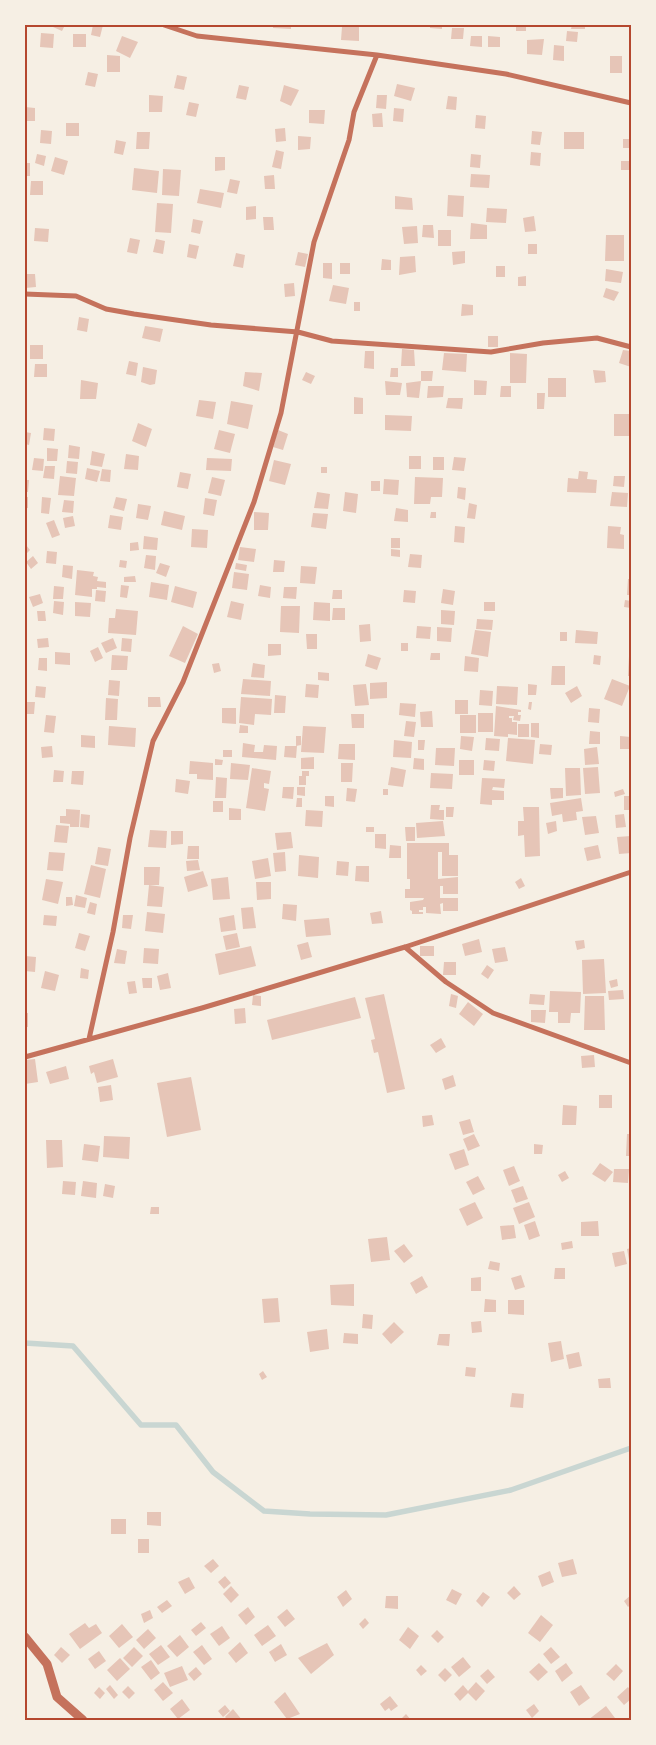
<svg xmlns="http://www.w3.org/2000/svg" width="656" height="1745" font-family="Figtree,sans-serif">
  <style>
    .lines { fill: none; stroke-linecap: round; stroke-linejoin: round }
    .stream { stroke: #c9d6d2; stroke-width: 5.5 }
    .building { fill: #e6c5b7 }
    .minor { stroke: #c5725c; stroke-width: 5 }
    .tertiary { stroke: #c5725c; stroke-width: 9 }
    .neatline { fill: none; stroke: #b5482f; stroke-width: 2 }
  </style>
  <rect width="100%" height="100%" fill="#f6efe4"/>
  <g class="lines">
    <path class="stream" d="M25,1343l48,3 68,79h35l37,47 51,39 46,3 76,1 125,-25 120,-42"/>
  </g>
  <path class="building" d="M54,25h11l-3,6 -9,-4z
    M93,25h10l-3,12 -9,-2z
    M273,25h18v4l-18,-1z
    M430,25h12v4l-12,-1z
    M516,25h10v6h-10z
    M572,25h13v4h-14z
    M342,27h17v14l-18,-1z
    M452,28h12l-1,11h-12z
    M567,31l11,1 -1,10 -11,-1z
    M41,33l13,1 -1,14 -13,-1z
    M73,34h13v13h-13z
    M122,36l16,6 -8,16 -14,-7z
    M471,36h11v11l-12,-1z
    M488,36l12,1v10h-12z
    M544,39l-2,16 -15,-1v-14z
    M554,45l10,1v15l-11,-1z
    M107,55l13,1v16h-13z
    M610,56h12v17h-12z
    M88,72l10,2 -3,13 -10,-2z
    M177,75l10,2 -3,13 -10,-2z
    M397,84l18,4 -4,13 -17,-5z
    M239,85l10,2 -3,13 -10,-2z
    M284,85l15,5 -8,16 -11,-5z
    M149,95l14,1 -1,16h-13z
    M377,95h10l-1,14 -10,-1z
    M448,96l9,1 -1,13 -10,-1z
    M189,102l10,2 -3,13 -10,-2z
    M25,107l10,1v13h-10z
    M394,108l10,1 -1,13 -10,-1z
    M309,110h16l-1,14 -15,-1z
    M382,113l1,14h-10l-1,-13z
    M476,115l10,1 -1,13 -10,-1z
    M66,123h13v13h-13z
    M285,128l1,13 -10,1 -1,-13z
    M41,130l11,1 -1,13 -11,-1z
    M532,131l10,1 -2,13 -9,-1z
    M137,132h13l-1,17h-13z
    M564,132h20v17h-20z
    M298,136l13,1 -1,12 -12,1z
    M623,139h8v9h-8z
    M116,140l10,2 -3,13 -9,-2z
    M276,150l8,2 -3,17 -9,-2z
    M531,152l10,1 -1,13 -10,-1z
    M37,154l9,2 -2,10 -9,-3z
    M471,154l10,1 -1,13 -10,-1z
    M55,157l13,4 -4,14 -13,-4z
    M215,157h10v13l-10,1z
    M621,161h9v9h-9z
    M25,163h5v13h-5z
    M134,168l25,3 -2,22 -25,-3z
    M163,169l18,1 -2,26 -17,-1z
    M471,174l19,1 -1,13 -19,-1z
    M274,175l1,14h-10l-1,-13z
    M230,179l10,2 -3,13 -10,-2z
    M31,181h12v14h-13z
    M200,189l24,4 -3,15 -24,-5z
    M448,195l16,1 -1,21 -16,-1z
    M395,196l17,2 1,12 -18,-1z
    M157,203l16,1 -2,29 -16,-1z
    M256,206v13l-10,1v-13z
    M487,208l20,1 -1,14 -20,-1z
    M534,216l2,15 -11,1 -2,-14z
    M263,217h10l1,13h-10z
    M193,219l10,2 -3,13 -9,-2z
    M471,223l16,2v14h-17z
    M423,225h10l1,13 -12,-1z
    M417,226l1,17 -14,1 -2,-17z
    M35,228l14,1 -1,13 -14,-1z
    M438,230h13v16h-13z
    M606,235h18v26h-19z
    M130,238l10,2 -3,14 -10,-2z
    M156,239l9,2 -2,13 -10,-2z
    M189,244l10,2 -3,13 -9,-2z
    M528,244h9v10h-9z
    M465,251v12l-12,2 -1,-13z
    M298,252l10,2 -3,13 -10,-2z
    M236,253l9,2 -2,13 -10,-2z
    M415,256l1,16 -17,3 1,-18z
    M382,259l9,1v10h-10z
    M323,263h9v16l-9,-1z
    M340,263h10v11h-10z
    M496,266h9v11h-9z
    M606,269l17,3 -2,11 -16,-2z
    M25,274h10l1,13 -11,1z
    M526,276v10h-8v-9z
    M294,283l1,13 -10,1 -1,-13z
    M333,285l16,3 -3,16 -17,-3z
    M606,288l13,4 -5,9 -11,-4z
    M354,302h6v9h-6z
    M462,304l11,1v10l-12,1z
    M79,317l10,2 -2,13 -10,-2z
    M145,326l18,3 -3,13 -18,-4z
    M488,336h10v11h-10z
    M30,345h13v14h-13z
    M402,349l12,1 1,16h-14z
    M623,350l8,1v16l-12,-4z
    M365,351h9v18l-10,-1z
    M444,353l23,1 -1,18 -24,-2z
    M510,353l17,1 -1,29h-16z
    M129,361l9,2 -2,13 -10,-2z
    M35,364h12v13h-13z
    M143,367l14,3 -2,14 -5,1 -9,-3z
    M391,368h7v9h-8z
    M593,370l12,1 1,11 -11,1z
    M421,371h12l-1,10h-11z
    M245,372l17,1 -3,18 -16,-5z
    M306,372l9,4 -4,8 -9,-4z
    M548,378h18v19h-18z
    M81,380l17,3 -2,16h-16z
    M474,380l13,1 -1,14h-12z
    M385,381l17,2 -2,12h-14z
    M421,381l-2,17 -12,-1 -1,-14z
    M428,386h16l-1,11 -16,1z
    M501,386h10v11h-11z
    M537,393h8l-1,16h-7z
    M354,397l9,1v16h-9z
    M448,398h15l-1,11 -16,-1z
    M199,400l17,2 -3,17 -17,-3z
    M231,401l22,4 -5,24 -21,-5z
    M614,414h17v22h-17z
    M385,415l27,1 -1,15 -26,-1z
    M138,423l14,6 -6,18 -14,-6z
    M44,428l11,1 -1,12 -11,-1z
    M219,430l16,4 -5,19 -16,-4z
    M278,430l10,4 -5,16 -10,-3z
    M25,432l6,1 -2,12 -4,-1z
    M69,445l11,2 -1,12 -11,-1z
    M47,448l11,1 -1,12h-10z
    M92,451l13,3 -3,13 -12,-2z
    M126,454l13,2 -1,14 -14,-1z
    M409,456h12v13h-12z
    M433,457h11v13h-11z
    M454,457l12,1 -2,13 -12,-1z
    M34,458l10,1 -1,12 -11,-1z
    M207,458l25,1 -1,12 -25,-1z
    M274,460l17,4 -6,21 -16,-4z
    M67,461l11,1 -1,12 -11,-1z
    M45,466h10l-1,13 -11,-1z
    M321,467h6v6h-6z
    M87,468l13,3 -3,11 -12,-3z
    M102,469l9,1 -1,12 -10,-1z
    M579,471l9,1 -1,7 10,1 -1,13 -29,-1 1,-14 10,1z
    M180,472l11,2 -3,15 -11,-2z
    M60,476l16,2 -2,18 -16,-1z
    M614,476h11l-1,11 -11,-1z
    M212,477l13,3 -4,16 -13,-3z
    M415,477l28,1 -1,19h-11l-1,7h-16z
    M384,479l15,1 -1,15 -15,-1z
    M25,480h4l-1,12h-3z
    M371,481h9v10h-9z
    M458,487l8,1 -1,12 -8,-2z
    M317,492l13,2 -2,15 -14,-1z
    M345,492l13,2 -2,19 -13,-2z
    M612,492l16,1 -1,14 -17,-1z
    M25,497h3v11h-3z
    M42,497l9,1 -2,16 -8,-1z
    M116,497l11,2 -3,12 -11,-3z
    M205,498l12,2 -3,16 -11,-2z
    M64,500l10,1 -1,12 -11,-1z
    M469,503l8,2 -2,14 -8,-1z
    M138,504l13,2 -3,14 -12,-2z
    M396,508l12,2v12l-14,-1z
    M164,511l21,5 -3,14 -21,-5z
    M254,512l15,1 -1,17h-14z
    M431,512h5v6h-6z
    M313,513l15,1 -2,15 -15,-2z
    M110,515l13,2 -2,13 -13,-2z
    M73,516l2,10 -10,2 -2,-10z
    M54,520l6,15 -8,3 -6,-15z
    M25,523h2v13h-2z
    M455,526l10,1 -1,16 -10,-1z
    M608,526l13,1 -1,7 4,1v14l-17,-1z
    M629,528h2v21h-2z
    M192,529l16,1 -1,18 -16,-1z
    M144,536l14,2 -1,12 -14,-1z
    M391,538h9v10h-9z
    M138,542l1,8 -9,1v-8z
    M26,545l4,5 -5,5v-9z
    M240,547l16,2 -2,13 -16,-2z
    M391,549l9,1v7l-9,-1z
    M47,551l10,1 -1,12 -10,-1z
    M410,554l12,1 -1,13 -13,-1z
    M146,555l10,1 -1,14 -11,-2z
    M33,556l5,7 -7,6 -5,-7z
    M120,560l7,1 -1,7 -7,-1z
    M274,560l11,1 -1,11h-11z
    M160,563l10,3 -4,11 -10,-4z
    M236,563l11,2 -1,6 -11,-2z
    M63,565l10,1 -1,13 -10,-2z
    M301,566l16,1 -2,17 -15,-1z
    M77,570l17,2 -1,4 5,1 -1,4 9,1v6l-9,-1v2h-5v8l-17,-2z
    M234,572l15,2 -2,16 -15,-2z
    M135,576l1,6h-12v-5z
    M628,579h3v16h-4z
    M151,582l18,3 -2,15 -18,-3z
    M121,585l8,1 -2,12 -7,-1z
    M260,585l11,2 -1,11 -12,-2z
    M54,586l10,1 -1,12h-10z
    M175,586l22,6 -4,16 -22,-6z
    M284,587h13l-1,12 -13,-1z
    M443,589l12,2 -2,14 -12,-2z
    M96,590l10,1 -1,11 -10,-1z
    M333,590h9v9h-10z
    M404,590l12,1 -1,12 -12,-1z
    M40,594l3,9 -10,4 -4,-10z
    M625,600l6,1v7l-7,-1z
    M54,601l10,1 -1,13 -10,-2z
    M231,601l13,3 -3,16 -14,-3z
    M75,602l16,1 -1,14 -15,-1z
    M314,602l16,1v18l-17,-1z
    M484,602h11v9h-11z
    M281,606h19l-1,27 -19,-1z
    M333,608h12v12h-13z
    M116,609l22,2 -2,24 -28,-2 1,-15h6z
    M441,610l14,1 -1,14 -13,-1z
    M37,611h8l1,10h-8z
    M477,619l16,1 -1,10 -16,-1z
    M370,624l1,17 -11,1 -1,-17z
    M183,626l15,8 -13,29 -16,-7z
    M417,626l14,1 -1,12 -14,-1z
    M437,627l15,1 -1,14 -14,-1z
    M475,630l16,2 -3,25 -17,-3z
    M576,630l22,2 -1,12 -22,-1z
    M560,632h7v9h-7z
    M306,634h11v15h-10z
    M48,638l1,9 -11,1 -1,-9z
    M113,638l4,10 -11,5 -5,-10z
    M122,638l10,1 -1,13 -10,-1z
    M401,643h7v8h-7z
    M268,644h13v11l-13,1z
    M98,647l5,11 -8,4 -5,-11z
    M55,652l15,1v12l-15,-1z
    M431,653h9v7h-10z
    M368,654l13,4 -4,12 -12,-4z
    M112,655l16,1 -1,14h-16z
    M594,655l7,1 -1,9 -7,-1z
    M465,656l14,2 -1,14 -14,-1z
    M629,656h2v20h-3z
    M39,658h8v13l-9,-1z
    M219,663l2,8 -7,2 -2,-9z
    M253,663l12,2 -1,13 -13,-1z
    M552,666h13v19h-14z
    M318,672l11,1v8l-11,-1z
    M243,679l28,2 -1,15 -29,-2z
    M612,679l18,7 -8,20 -18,-7z
    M109,680l11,1 -1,15 -11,-1z
    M387,682v16l-17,1v-16z
    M306,684l13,1 -1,13 -13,-1z
    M366,684l3,21 -14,1 -2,-21z
    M528,684l9,1 -1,10h-8z
    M36,686l10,1 -1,11 -10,-1z
    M497,686l21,1 -1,18 -21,-1z
    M577,686l5,10 -11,7 -6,-10z
    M480,690l13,1 -1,15 -13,-1z
    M275,695l11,1 -1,17h-11z
    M148,697h12l1,10h-13z
    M241,697l31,2 -1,16 -16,-1 -1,11 -15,-2z
    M106,698l12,1 -1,21h-12z
    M455,700h13v14h-13z
    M26,702h9l-1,12h-9z
    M529,702h3l-1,8 -3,-1z
    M400,703l16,1 -1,13 -16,-2z
    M496,706l25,4v2h-3v3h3l-1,6 -7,-1 1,-4h-5v2h3v4h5v13l-9,-1v3l-14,-1z
    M222,708h14v16l-14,-1z
    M589,708l11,1 -1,14 -11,-1z
    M432,711l1,16h-12l-1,-15z
    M478,713h15v19h-15z
    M351,714h13v14h-12z
    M46,715l10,1 -2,17 -10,-1z
    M460,715h16v18h-16z
    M406,721l10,1 -2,15 -10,-1z
    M531,723h8v15l-8,-1z
    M518,724h11v13h-11z
    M240,725l8,1v7h-9z
    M109,726l27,2 -1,19 -27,-2z
    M303,726l23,1 -2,26 -23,-1z
    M590,731l10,1v12h-11z
    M81,735l14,1v12l-14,-1z
    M296,736h5v9l-5,1z
    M461,736l13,1 -2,14 -12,-2z
    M620,736l11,1v12h-11z
    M486,738l14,1 -1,12 -14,-1z
    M508,738l27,2 -2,24 -27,-3z
    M394,740l18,2 -1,16 -18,-1z
    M418,740h7l-1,10h-6z
    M243,743l12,2 -1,7h9l1,-7 13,1 -1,14 -34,-3z
    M339,744h16v16l-17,-1z
    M540,744l12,1 -1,10 -12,-1z
    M52,746l1,11 -11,1 -1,-11z
    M285,746h12l-1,12 -12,-1z
    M597,747l2,17 -14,1 -1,-16z
    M436,748h19l-1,18 -19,-1z
    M223,750h9v7h-9z
    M314,757v12h-13v-11z
    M414,758l10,1v11l-11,-1z
    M215,759l8,1 -1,5h-7z
    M459,760h15v15h-15z
    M484,760l11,1 -1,10 -11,-1z
    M190,761l23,2v17l-16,-1v-5h-8z
    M231,763l19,2 -2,15 -18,-1z
    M341,763h12l-1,19h-11z
    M391,767l15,3 -3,17 -15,-2z
    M598,767l2,26 -15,1 -2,-26z
    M252,768l19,3 -2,13 -5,-1v5l5,1 -4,22 -19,-3z
    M565,768h15l1,27 -15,1z
    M54,770l10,1 -1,11h-10z
    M72,771h12l-1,14 -12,-1z
    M302,771h7v5h-7z
    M431,773l22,1 -1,15 -22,-1z
    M299,776h7v9h-7z
    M216,777l11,1 -1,20h-11z
    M482,778l23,1 -1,9 -11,-1 -1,3 12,1v9h-12v5l-12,-1z
    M176,779l14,2 -2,13 -13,-2z
    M283,787h11l-1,12 -11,-1z
    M297,787h8v9l-8,-1z
    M347,788l10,1 -2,13 -9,-1z
    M550,788h13v10l-12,1z
    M383,789h5v6h-5z
    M623,789l2,5 -10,3 -1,-5z
    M325,796h9v11l-9,-1z
    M624,796h7v14h-7z
    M297,798h5v9h-6z
    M581,798l2,13 -7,1 1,8 -14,2 -1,-8 -10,2 -2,-13z
    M213,801h10v11h-10z
    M431,805h9l-1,5h5v10l-14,-1z
    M446,807h8l-1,10h-7z
    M523,807h16l1,49 -15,1 -1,-22 -6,1v-15h6z
    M229,808l12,1v11h-12z
    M66,809l14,1 -1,17h-9v-3l-10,-1v-7h6z
    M306,810l17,1 -1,16 -17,-1z
    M81,814l9,1 -1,13 -9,-1z
    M624,814l2,13 -10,1 -1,-13z
    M596,816l3,17 -14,2 -3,-18z
    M443,821l2,15 -28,2 -1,-15z
    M556,821l1,10 -9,3 -2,-11z
    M56,825l13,1 -2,17 -13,-1z
    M366,827h8v5h-8z
    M405,827h10v14h-9z
    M150,830l17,1 -1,17 -18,-1z
    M171,831h12v13l-12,1z
    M291,832l2,16 -16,2 -2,-17z
    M375,834h11v15l-11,-1z
    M631,836v17l-12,1 -2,-17z
    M407,843h42v12h9v21h-16v-24h-4v27l20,-2v17h-15v-8h-3v12h18v13h-15v-8l-3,1 1,10 -15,-1v-6h-3v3h-4v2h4v2h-11v-3l-2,-1v-8l13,-2 1,-2h-19v-9h5v-10h-3z
    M390,845l11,1v12h-12z
    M598,845l3,13 -14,3 -3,-13z
    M188,846h11v13h-12z
    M98,847l13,2 -3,17 -13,-2z
    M49,852l16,1 -2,18 -16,-1z
    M285,852l1,19 -11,1 -2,-19z
    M299,855l20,2 -1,21 -20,-2z
    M268,858l3,18 -16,3 -3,-18z
    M198,860l2,10 -13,1 -1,-10z
    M337,861l12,1 -1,14 -12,-1z
    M91,865l15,4 -6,29 -16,-4z
    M356,866h13v16l-14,-1z
    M144,867h16l-1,18h-15z
    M203,871l5,15 -20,6 -4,-15z
    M228,877l2,22 -17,1 -2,-21z
    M521,878l4,8 -6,3 -4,-7z
    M46,879l17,3 -5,22 -16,-4z
    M256,882h15v17l-14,1z
    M149,885l15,2 -2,20 -15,-1z
    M76,895l11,3 -2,10 -11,-2z
    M66,897h6l1,8 -7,1z
    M90,902l7,2 -2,11 -8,-2z
    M283,904l14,1 -1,16 -14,-2z
    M253,907l3,21 -13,1 -2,-21z
    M381,911l2,12 -11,1 -2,-11z
    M147,912l18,2 -2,19 -18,-2z
    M44,915l13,1 -1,10 -13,-1z
    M123,915h10l-2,14 -9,-1z
    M234,915l2,15 -15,2 -2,-14z
    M329,918l2,17 -25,2 -2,-17z
    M79,933l11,3 -5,15 -10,-3z
    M237,933l3,14 -14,3 -3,-14z
    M479,939l3,13 -17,4 -3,-12z
    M584,940l1,8 -8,2 -2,-9z
    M308,942l4,15 -11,3 -4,-15z
    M251,946l5,20 -37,9 -4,-21z
    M420,946h14v10h-14z
    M505,947l3,14 -13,2 -3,-14z
    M144,948l15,1 -1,15 -15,-1z
    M117,949l10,2 -2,13 -11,-1z
    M25,956l11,1 -1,15 -10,-1z
    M604,959l2,34 -23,1 -1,-34z
    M444,962h12v13h-13z
    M487,965l7,5 -6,9 -7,-5z
    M81,968l8,2 -1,9 -8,-1z
    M45,971l14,4 -4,16 -14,-3z
    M168,973l3,15 -11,2 -3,-14z
    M142,978h10v10h-9z
    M617,979l1,7 -7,2 -2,-7z
    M135,981l2,12 -8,1 -2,-12z
    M623,990l1,9 -15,1 -1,-9z
    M550,991l31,1 -1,21h-9l-1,10h-12v-11h-9z
    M384,994l21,95 -18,4 -9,-41 -4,1 -3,-13 4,-1 -10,-41z
    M451,994l7,2 -2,12 -7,-2z
    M530,994l15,1 -1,10 -15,-1z
    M253,995l8,1v10l-9,-1z
    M585,996h19l1,34h-21z
    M355,997l6,21 -89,22 -5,-20z
    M468,1002l15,12 -9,12 -15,-12z
    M245,1008l1,15 -11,1 -1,-15z
    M531,1010h15l-1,13 -14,-1z
    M25,1013h3v14h-3z
    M441,1038l5,9 -10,6 -6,-8z
    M594,1055l1,12 -13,1 -1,-12z
    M35,1059l3,23 -13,2v-24z
    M113,1059l5,18 -21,6 -3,-11 -3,2 -2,-8z
    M66,1066l3,13 -19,5 -4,-12z
    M453,1075l3,11 -11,4 -3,-11z
    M191,1077l10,53 -34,7 -10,-54z
    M111,1085l2,15 -13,2 -2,-15z
    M599,1095h13v13h-13z
    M563,1105l14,1 -1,19h-14z
    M432,1115l2,10 -11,2 -1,-11z
    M470,1119l4,13 -11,3 -4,-13z
    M474,1134l6,12 -12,5 -5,-12z
    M627,1134h4v22h-5z
    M104,1136l26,1 -1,22 -26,-2z
    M46,1140h16l1,27 -16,1z
    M84,1144l16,2 -2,16 -16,-2z
    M534,1144l9,1 -1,9h-8z
    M464,1149l5,16 -14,5 -6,-16z
    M600,1163l13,9 -8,10 -13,-8z
    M514,1166l6,15 -11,5 -6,-16z
    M614,1169h15l-1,14 -15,-1z
    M565,1171l4,7 -7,4 -4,-7z
    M478,1176l7,13 -12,6 -7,-13z
    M63,1181l13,1 -1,13 -13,-1z
    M83,1181l14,2 -1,15 -15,-2z
    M105,1184l10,2 -2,12 -10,-2z
    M523,1186l5,13 -12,4 -5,-13z
    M475,1202l8,16 -16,8 -8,-17z
    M529,1202l6,15 -16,7 -6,-16z
    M151,1207h8v7h-9z
    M535,1221l5,15 -11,4 -5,-15z
    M598,1221l1,15h-18v-14z
    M514,1225l2,13 -14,2 -2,-14z
    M387,1237l3,23 -19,2 -3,-23z
    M572,1241l1,7 -11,2 -1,-7z
    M404,1244l9,12 -9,7 -10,-12z
    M631,1248v17h-1l-3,-16z
    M624,1251l3,13 -12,3 -3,-14z
    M490,1261l10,2 -1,8 -11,-2z
    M555,1268h10v11h-11z
    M521,1275l4,12 -10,3 -4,-12z
    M422,1276l6,11 -12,7 -6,-11z
    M481,1277v14h-10v-13z
    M354,1284v22l-23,-1 -1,-20z
    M278,1298l2,24 -16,1 -2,-24z
    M485,1299l11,1v12h-12z
    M508,1300h16v15l-16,-1z
    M363,1314l10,1 -1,14 -10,-1z
    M481,1321l1,11 -10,1 -1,-11z
    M394,1322l10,10 -13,12 -9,-10z
    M327,1329l2,20 -19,3 -3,-20z
    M344,1333l14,1v10l-15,-1z
    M439,1334h11l-1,12 -12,-1z
    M561,1341l3,18 -13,3 -3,-19z
    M579,1352l3,14 -13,3 -3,-14z
    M466,1367l10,1 -1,9 -10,-1z
    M263,1371l4,6 -5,3 -3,-6z
    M610,1378l1,10h-12l-1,-9z
    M512,1393l12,1 -1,14 -13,-1z
    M147,1512h14v14l-14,-1z
    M111,1519h15v15h-15z
    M138,1539h11v14h-11z
    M213,1559l6,7 -8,7 -7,-7z
    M573,1559l4,15 -15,3 -4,-14z
    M550,1571l4,11 -12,5 -4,-11z
    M225,1576l6,7 -7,6 -6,-7z
    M189,1577l6,11 -10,6 -7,-12z
    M231,1586l8,9 -8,8 -8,-9z
    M514,1586l7,8 -7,6 -7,-7z
    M452,1589l10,5 -6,11 -10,-5z
    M346,1590l6,9 -9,8 -6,-10z
    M483,1592l7,5 -8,10 -6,-6z
    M631,1595v9l-3,3 -4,-6z
    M386,1596h12v13l-13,-1z
    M167,1600l5,6 -10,7 -5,-6z
    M248,1607l7,10 -9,8 -8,-10z
    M287,1609l8,10 -10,8 -8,-10z
    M150,1610l3,8 -9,5 -3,-9z
    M541,1615l12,10 -13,17 -12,-9z
    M365,1618l4,5 -6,6 -4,-5z
    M201,1622l5,6 -10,8 -5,-6z
    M85,1623l4,5 7,-4 6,9 -22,16 -11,-15z
    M122,1624l11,13 -14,11 -10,-12z
    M268,1625l8,11 -14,10 -8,-11z
    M222,1626l8,12 -11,8 -9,-12z
    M408,1627l11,9 -9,13 -11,-9z
    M148,1629l8,9 -12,11 -8,-9z
    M437,1630l7,7 -6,6 -7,-7z
    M180,1635l9,12 -12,10 -10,-11z
    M240,1642l8,11 -12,10 -8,-10z
    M327,1643l7,12 -23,19 -13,-16z
    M281,1644l6,11 -12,7 -6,-10z
    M161,1645l9,12 -12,8 -9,-11z
    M202,1645l10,14 -8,6 -11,-13z
    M61,1647l9,8 -8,8 -8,-8z
    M134,1647l9,9 -11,11 -9,-9z
    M551,1647l9,10 -9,7 -8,-10z
    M99,1651l7,10 -11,8 -7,-10z
    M463,1657l8,10 -12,10 -8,-10z
    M120,1658l10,11 -13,12 -10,-11z
    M151,1660l9,13 -9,7 -10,-13z
    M539,1663l9,9 -10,9 -9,-9z
    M566,1663l7,10 -11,9 -7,-11z
    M616,1664l7,7 -9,10 -8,-7z
    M421,1665l6,6 -6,5 -5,-6z
    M182,1666l6,14 -18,7 -6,-14z
    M196,1667l6,7 -8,7 -6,-7z
    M445,1668l7,7 -7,7 -7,-7z
    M488,1669l7,8 -8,7 -7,-8z
    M163,1682l10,11 -10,8 -9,-11z
    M476,1682l9,9 -9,10 -8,-8 -8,8 -6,-7 9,-9 5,6z
    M110,1685l8,10 -4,4 -8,-10z
    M581,1685l9,13 -11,8 -9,-14z
    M128,1686l7,7 -6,6 -7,-7z
    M99,1687l6,6 -5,6 -6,-6z
    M628,1687l3,4v8l-7,6 -7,-8z
    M285,1692l15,22 -13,5 -13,-17z
    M390,1696l8,10 -7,5 -2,-3 -4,3 -5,-7z
    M182,1699l8,11 -12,9 -8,-10z
    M534,1704l5,7 -7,7 -6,-8z
    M225,1705l5,6 -7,6 -5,-6z
    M606,1706l9,12 -2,2h-25z
    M233,1709l9,11h-14l-3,-3z
    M406,1714l5,6h-11z"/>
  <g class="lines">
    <path class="minor" d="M164,25l33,11 180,19 129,19 125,29
      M25,294l51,2 30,13 28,5 77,11 87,7 34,9 159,11 52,-9 54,-5 34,9
      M405,947l41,35 47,31 138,50
      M89,1039l24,-107 17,-94 23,-97 30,-59 71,-180 27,-89 33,-171 35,-102 5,-28 23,-57
      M25,1057l177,-49 203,-61 226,-75"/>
    <path class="tertiary" d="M25,1637l22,27 10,33 26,23"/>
  </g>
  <rect width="656" height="1745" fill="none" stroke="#f6efe4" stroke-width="52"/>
  <rect x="26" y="26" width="604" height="1693" class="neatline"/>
</svg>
